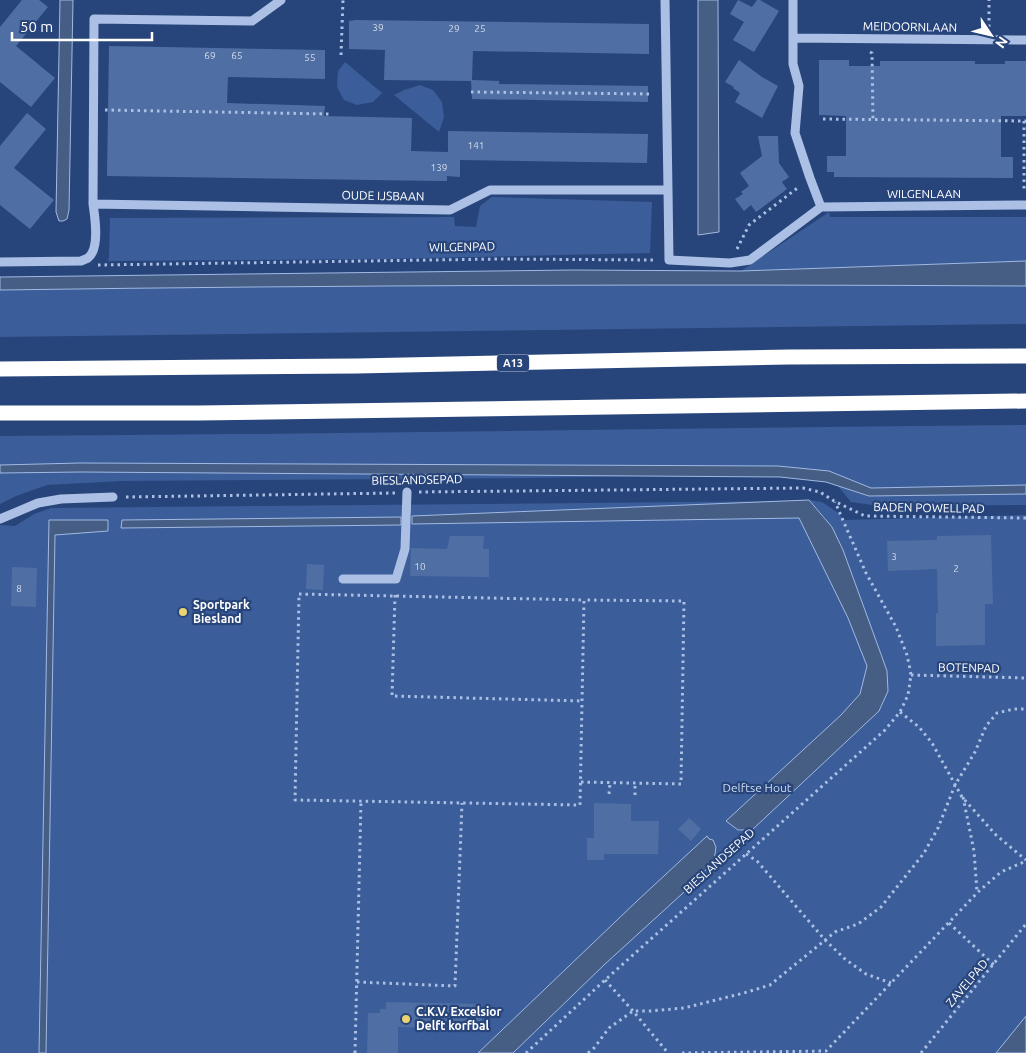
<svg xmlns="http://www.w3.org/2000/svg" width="1026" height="1053" font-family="Ubuntu,sans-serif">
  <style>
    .green { fill: #3b5d99 }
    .water { fill: #465d84; stroke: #a0bae4 }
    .building { fill: #4f6fa4 }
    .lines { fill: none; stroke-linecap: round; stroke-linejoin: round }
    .path { stroke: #abc0e4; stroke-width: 3; stroke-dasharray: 2.5 4; stroke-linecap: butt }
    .minor { stroke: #abc0e4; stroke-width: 9 }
    .highway { stroke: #fff; stroke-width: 15 }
    .poi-dot { fill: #ecd371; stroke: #27457b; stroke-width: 2 }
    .labels { text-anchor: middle; stroke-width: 4.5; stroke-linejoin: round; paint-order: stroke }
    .number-label { font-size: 10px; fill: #d3dbe8 }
    .shield { fill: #27457b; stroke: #bec7d7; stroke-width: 1 }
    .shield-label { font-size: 11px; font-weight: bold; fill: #fff }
    .street-label { font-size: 12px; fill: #fff; stroke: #27457b }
    .poi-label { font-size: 12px; font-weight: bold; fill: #fff; stroke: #27457b; text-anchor: start }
    .park-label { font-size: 12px; fill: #cedcf3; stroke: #27457b }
  </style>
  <rect width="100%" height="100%" fill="#27457b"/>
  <path class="green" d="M345,62l37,31 -9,9 -16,3 -13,-5 -7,-13 1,-16z
    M420,85l13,5 9,12 2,15 -5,15 -45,-37 10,-5z
    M492,197l160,5 -2,51 -264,6 -278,2 1,-5 1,-38 344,-1 1,9 21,1 4,-21z
    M829,212l1,5h196v44l-285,10z
    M746,284l280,2v38l-1026,13v-47l137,-2z
    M1026,425v80l-146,1 -29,-4 -13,-16 -8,-8 -71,-4 -229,4 -408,3 -75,4 -31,11 -16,8v-68c342,-2 684,-8 1026,-11z
    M809,500l13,2 15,10 7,8 182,-5v538h-1026v-528l15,1 19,-12 17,-6 740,-7 36,19z"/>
  <path class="water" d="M60,0h13l-4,210 -2,9 -4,2h-4l-3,-9z
    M698,0h20l1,232 -21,3z
    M1026,261v25c-342,-2 -684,-1 -1026,4v-13l574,-7 167,1z
    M80,463l698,3 51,5 42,17 155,-3v9l-157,2 -43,-14 -46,-5 -699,-5 -81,1v-8z
    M809,500l23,27 11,23 39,107 5,14 1,20 -9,20 -127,119h-14l-12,-9 115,-106 19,-21 7,-28 -19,-48 -49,-100 -387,6v-8z
    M401,517v8l-280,3 1,-8z
    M49,520h59v11l-53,4 -9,518h-7z
    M707,836l2,3 4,1 3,7 -2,14 -20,22 -89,81 -92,89h-35l159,-152z
    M1026,1016v37h-30z"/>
  <path class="building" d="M22,0h17l9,7 -32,39 39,32 -24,29 -31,-25v-55z
    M738,0l14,7 5,-7h3l19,11 -25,41 -21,-12 11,-18 -14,-8z
    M356,20l293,4v30l-176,-3 -1,29 27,1v3l149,2v16l-176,-3 -1,-18 -87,-1 1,-30 -36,-1v-28z
    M109,46l216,4v29l-97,-2 -1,26 98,3 -1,10 88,2 -1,33 37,1v-21l200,3 -1,29 -187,-3v17l-13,-1v5h-7l-333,-5z
    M739,60l23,17 16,9 -16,32 -27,-16 5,-9 -7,-5 1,-1 -9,-5z
    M819,60h30v6h31v-5h95v3h30v-3h21v55h-25v41h12v21l-179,-1v-5h-7v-16h19v-40l-27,-1z
    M27,113l19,16 -32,39 40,32 -24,29 -30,-24v-59z
    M758,136h20l1,27 10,14 -7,5 5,7 -16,12 -15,11 -5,-7 -7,6 -9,-12 8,-5 -2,-2 8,-6 -9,-13 22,-17z
    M991,535l2,69h-8v41l-49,1v-33h2l-1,-44 -49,2 -1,-30 50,-1v-4z
    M450,536h34l-1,13h6v28l-79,-1 1,-28 36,1z
    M307,564l17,1 -1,25 -17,-1z
    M12,567l25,1 -1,39 -25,-1z
    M594,803l37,1v17h28l-1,33h-54v6h-17v-22h7z
    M689,818l12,11 -10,12 -13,-12z
    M386,1002l96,2v17h-14v8l-70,-2v26h-31l1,-40h12v-4h6z"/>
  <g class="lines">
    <path class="path" d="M989,27v-27
      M870,52l2,1 1,67
      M341,55l2,-55
      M471,92l182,2
      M105,110l224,4
      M823,119l203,2
      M1024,121v71
      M737,249l12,-24 51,-39
      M98,265l402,-6 157,1
      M419,492l384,-4 17,4 14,9 31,15 161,2
      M126,497l269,-4
      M299,594l285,6 -4,205 -285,-5z
      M395,595l-3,101 190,5
      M911,675l115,3
      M900,712l19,15 13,16 30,54 34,38 30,25
      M581,782l100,2 3,-183 -100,-1
      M609,794l1,-11
      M635,795v-12
      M963,797l11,54 3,41
      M746,854l11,7 68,79 20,19 21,15 25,9
      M949,923l45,42
      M605,980l28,31 35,42
      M357,982l98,4 7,-183
      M355,1053l6,-252
      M526,1053l79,-73 280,-250 15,-18 8,-17 3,-20 -1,-6 -3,-14 -11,-28 -30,-54 -31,-71
      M588,1053l6,-5 15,-20 24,-17h17l34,-3 60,-15 26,-8 65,-53 23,-8 23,-17 43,-54 14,-25 17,-43 20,-33 11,-26 11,-13 17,-4h12
      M682,1053l144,-2 152,-159 23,-20 25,-11
      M921,1053l105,-129"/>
    <path class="minor" d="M665,0l3,190 1,70 61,3 20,-3 71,-53
      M793,0v64l6,22 -4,47 15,45 11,29
      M793,38l233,2
      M93,204l357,6 40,-20h178
      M821,207l205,-2
      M0,262l81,-1c0,0 7,-3 7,-3 12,-9 7,-41 5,-54l1,-185 158,2 29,-21
      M0,519l38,-16 23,-4 52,-2
      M343,579h53l9,-30 2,-57"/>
    <path class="highway" d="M0,369l357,-3 432,-9 237,-1
      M0,413h198l828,-12"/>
  </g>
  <g class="poi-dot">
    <circle cx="183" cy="612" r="5"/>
    <circle cx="406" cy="1019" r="5"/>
  </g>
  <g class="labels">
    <g class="number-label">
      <text x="378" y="31">39</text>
      <text x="454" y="32">29</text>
      <text x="480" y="32">25</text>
      <text x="210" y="59">69</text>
      <text x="237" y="59">65</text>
      <text x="310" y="61">55</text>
      <text x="476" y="149">141</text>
      <text x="439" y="171">139</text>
      <text x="894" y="560">3</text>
      <text x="420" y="570">10</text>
      <text x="956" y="572">2</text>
      <text x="19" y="592">8</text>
    </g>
    <rect class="shield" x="497" y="354.5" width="32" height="17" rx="4"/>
    <g class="shield-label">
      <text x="513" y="367">A13</text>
    </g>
    <g class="street-label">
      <text transform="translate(910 27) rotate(1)" y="4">MEIDOORNLAAN</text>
      <text x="924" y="198">WILGENLAAN</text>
      <text transform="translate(383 196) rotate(1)" y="4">OUDE IJSBAAN</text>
      <text transform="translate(462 247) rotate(-1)" y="4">WILGENPAD</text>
      <text transform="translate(417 480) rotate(-1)" y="4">BIESLANDSEPAD</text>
      <text transform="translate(929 508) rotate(1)" y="4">BADEN POWELLPAD</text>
      <text transform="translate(969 668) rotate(1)" y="4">BOTENPAD</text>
      <text transform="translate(719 861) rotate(-42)" y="4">BIESLANDSEPAD</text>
      <text transform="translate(967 983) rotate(-50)" y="4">ZAVELPAD</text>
    </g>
    <g class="poi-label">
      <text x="193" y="609">Sportpark<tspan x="193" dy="14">Biesland</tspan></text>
      <text x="416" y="1016">C.K.V. Excelsior<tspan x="416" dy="14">Delft korfbal</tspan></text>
    </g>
    <g class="park-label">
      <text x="757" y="792">Delftse Hout</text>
    </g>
  </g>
  <g transform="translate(991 35) rotate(125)" stroke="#27457b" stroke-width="4" paint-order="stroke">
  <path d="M0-4L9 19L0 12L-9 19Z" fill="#ffffff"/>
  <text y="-8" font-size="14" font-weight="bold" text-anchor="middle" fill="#ffffff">N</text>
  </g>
  <path d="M12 32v8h140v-8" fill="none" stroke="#ffffff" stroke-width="2.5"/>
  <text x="20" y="32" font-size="15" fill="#ffffff" stroke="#27457b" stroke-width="4" paint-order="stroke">50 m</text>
</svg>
